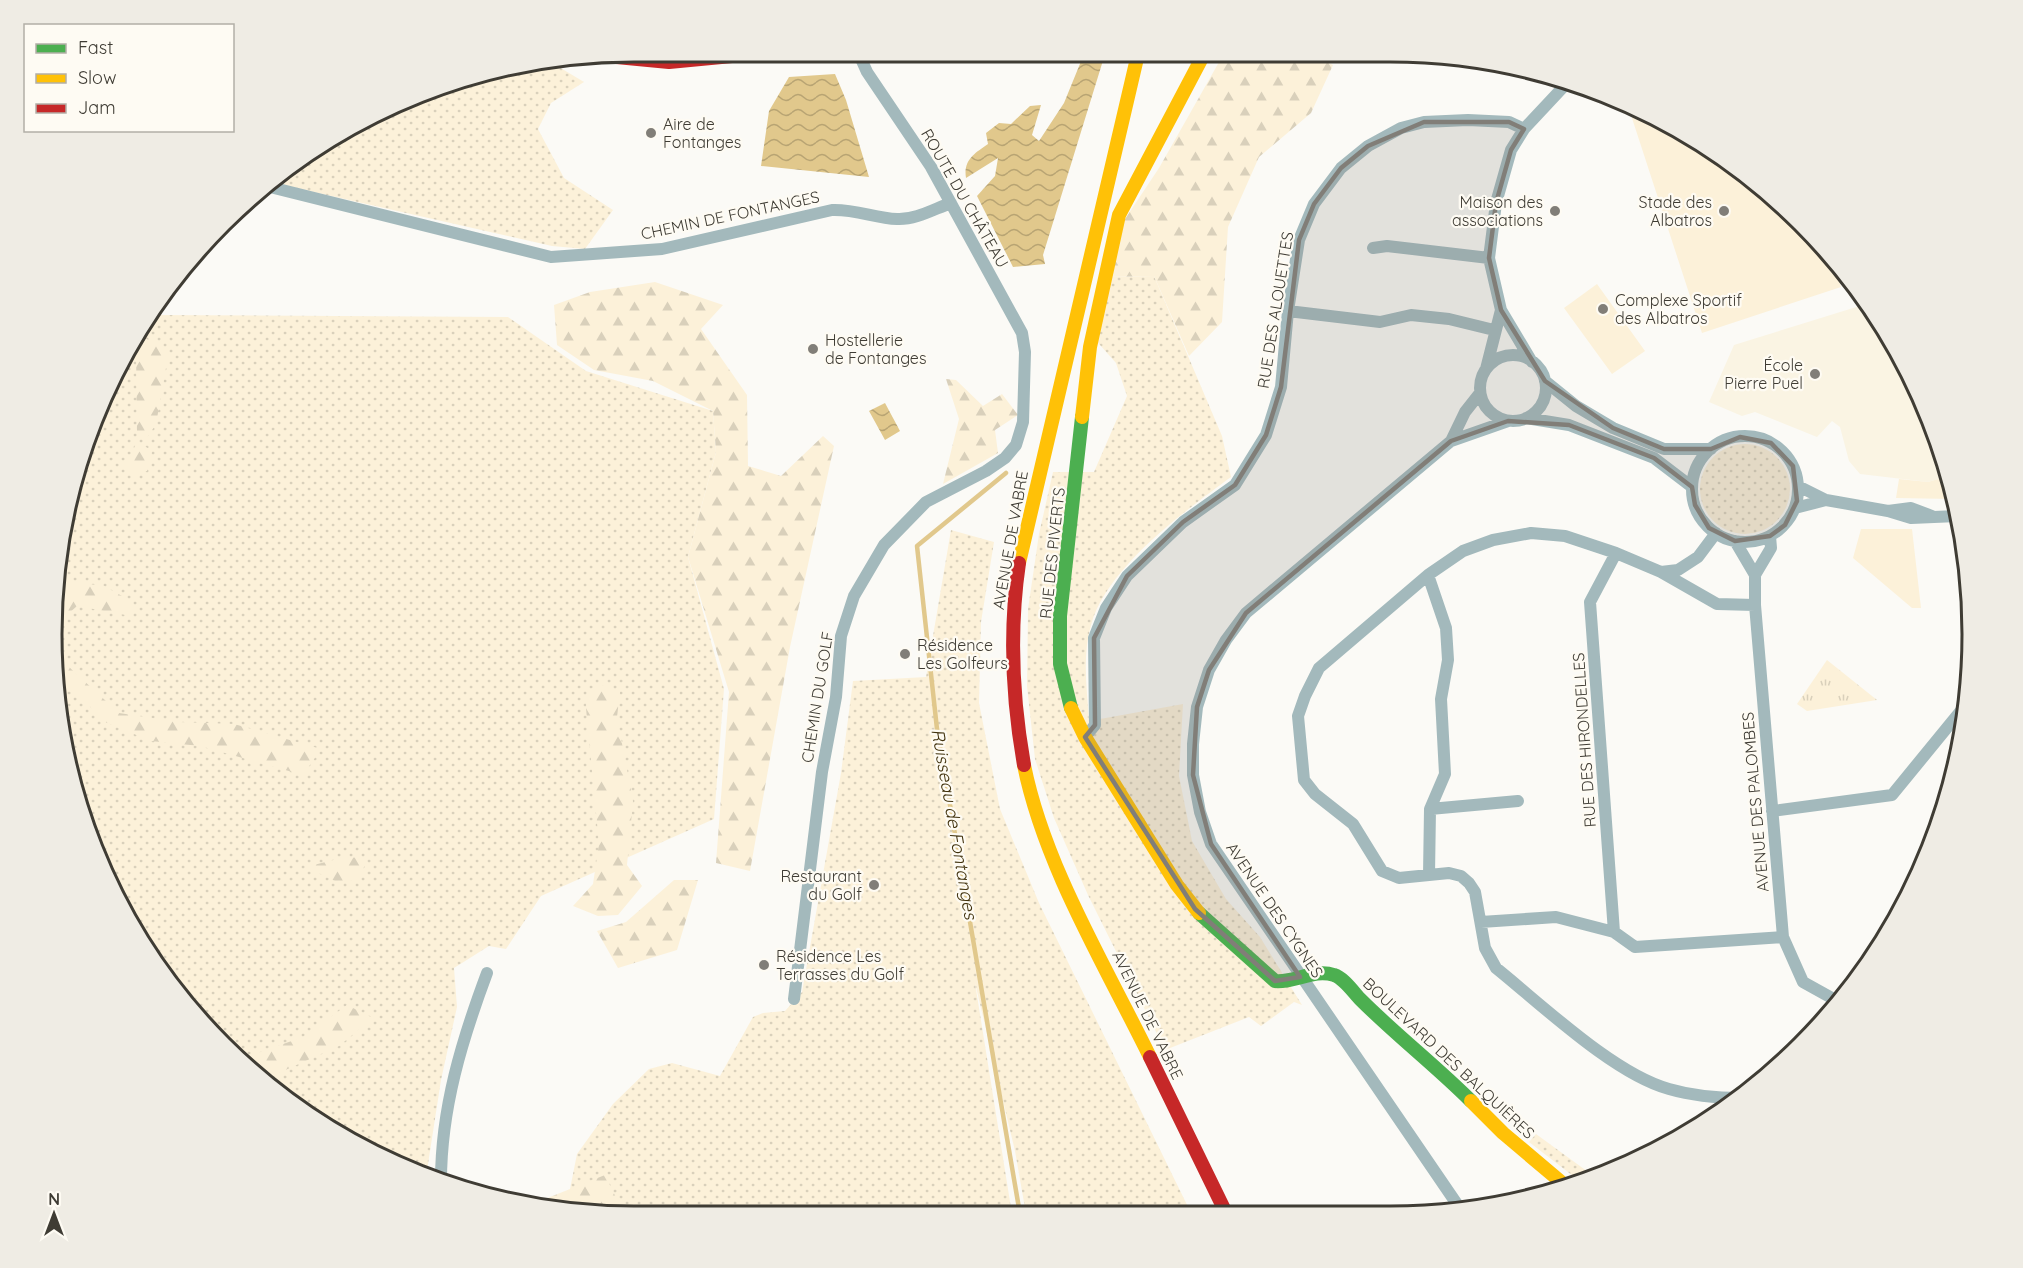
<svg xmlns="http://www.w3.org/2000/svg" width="2023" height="1268" font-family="Quicksand,sans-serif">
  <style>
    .built { fill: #faf4e3 }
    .grass { fill: url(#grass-dots) }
    .forest { fill: url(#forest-firs) }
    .park { fill: url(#park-tufts) }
    .pitch { fill: #fcf1d9 }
    .water { fill: url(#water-waves) }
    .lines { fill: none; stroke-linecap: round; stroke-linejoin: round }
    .stream { stroke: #e1c88c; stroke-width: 4.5 }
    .street { stroke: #a3b9bc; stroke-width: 12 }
    .fast { stroke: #4caf50; stroke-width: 14 }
    .slow { stroke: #ffc107; stroke-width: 14 }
    .jam { stroke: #c62828; stroke-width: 14 }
    .marked { fill: #817e78; fill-opacity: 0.2; stroke: #817e78; stroke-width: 4.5; stroke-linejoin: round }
    .poi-dot { fill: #817e78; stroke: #fefbf3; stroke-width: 2 }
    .labels { text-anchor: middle; stroke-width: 4.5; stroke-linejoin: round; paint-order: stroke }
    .poi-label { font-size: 16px; fill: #3f3c34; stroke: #fefbf3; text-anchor: start }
    .street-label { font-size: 16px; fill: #3f3c34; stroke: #fefbf3 }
    .water-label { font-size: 18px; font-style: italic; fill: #40310c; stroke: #fefbf3 }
    .rim { fill: none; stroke: #3f3c34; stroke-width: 3 }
  </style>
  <defs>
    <pattern id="grass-dots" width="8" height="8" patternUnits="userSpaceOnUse" patternTransform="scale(1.5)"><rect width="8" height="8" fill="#fcf1d9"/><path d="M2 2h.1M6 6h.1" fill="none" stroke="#d9d0bb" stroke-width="1.8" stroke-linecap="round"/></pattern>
    <pattern id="forest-firs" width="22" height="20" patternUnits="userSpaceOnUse" patternTransform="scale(1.5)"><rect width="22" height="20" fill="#fcf1d9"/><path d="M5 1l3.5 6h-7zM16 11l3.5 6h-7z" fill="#d9d0bb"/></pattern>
    <pattern id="park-tufts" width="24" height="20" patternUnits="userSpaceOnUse" patternTransform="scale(1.5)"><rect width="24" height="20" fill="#fcf1d9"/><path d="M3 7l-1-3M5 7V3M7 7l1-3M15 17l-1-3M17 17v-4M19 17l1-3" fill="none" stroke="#d9d0bb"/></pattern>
    <pattern id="water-waves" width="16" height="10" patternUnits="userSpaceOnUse" patternTransform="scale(1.5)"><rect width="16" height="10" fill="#e1c88c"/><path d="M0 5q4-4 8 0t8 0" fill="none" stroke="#b8a473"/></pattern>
  </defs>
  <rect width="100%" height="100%" fill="#fbfaf6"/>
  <path class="built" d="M1866,304l28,39 47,104 7,29 -20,6 -68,-8 -11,-13 -9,-34 -8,-6 -15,16 -62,-25 -13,4 -33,-14 25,-57z"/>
  <path class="grass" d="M554,64l30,18 -33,21 -13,26 26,49 49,32 -28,39 -33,-3 -278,-63 36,-34 137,-67z
    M1154,276l68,160 9,41c-46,34 -124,90 -140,148 -9,31 -4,64 -2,96l94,-17 -4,72 13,65 34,58 34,38 42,68 -8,-3 -33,24 -12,-9 -84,33 -77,-155 -34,-77 -19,-59 -8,-73 1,-77 11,-75 14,-62h41l33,-76 -11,-33 -24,-27 16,-59z
    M152,315l356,2 78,54 127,40 3,41 -28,105 36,132 -10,130 -173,77 -35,53 -17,-3 -35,22 3,39 -16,73 -15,97 -15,-4 -132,-77 -130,-138 -78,-173 -19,-189 30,-150z
    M1700 489a45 45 0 1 1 90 0a45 45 0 1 1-90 0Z
    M951,530l43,12 -13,80 -2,81 21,106 39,94 153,312 -166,-1 -11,-63 -40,-168 37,231 -432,-2 -10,-23 7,-35 36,-50 36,-35 23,-6 48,13 33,-59 10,-4 22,-2 17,-19 39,-219 12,-92 73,-4z
    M1536,1134l59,43 -15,5 -3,-3 -48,-37z"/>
  <path class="forest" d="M1223,55h89l21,10 -22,48 -52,44 -31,70 -6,95 -33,34 -35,-80 -46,1 17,-58 34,-51z
    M655,282l68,23 -22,24 46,66 1,71 33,10 42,-40 11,10 -44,201 -40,224 -34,-8 13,-171 -41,-135 28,-105 -3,-41 -60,-30 -59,-11 -37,-25 -3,-40 36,-13z
    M145,338l24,13 -13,73 -9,14 -10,-5 -1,-85z
    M946,379l10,1 27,26 19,-12 16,21 -23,15 3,23 -55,31 16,-65z
    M137,441l15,10 -5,20 -12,3 -9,-7z
    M58,580l46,6 27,15v15l-54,-10 -18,16 3,29 8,17 49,45 59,9 56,2 87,25 -18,26 -103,-29 -49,-5 -46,-19 -45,-46 -8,-80z
    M604,685l16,7 -3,25 16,84 -6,64 15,21 -24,29 -20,1 -25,-10 20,-22 6,-40 -13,-136 1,-18z
    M367,857l-7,23 -23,2 -31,-15 35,-9z
    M674,880h24l-21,70 -59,18 -21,-37 29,-9z
    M347,1005l26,13 -34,28 -76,34 -20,-22 60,-21z
    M605,1175l18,37h-65l-28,-7z"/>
  <path class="park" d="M1827,660l50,40 -70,11 -10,-7z"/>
  <path class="pitch" d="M1637,110l107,62 84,78 13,37 -139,46 -72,-221z
    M1597,284l48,67 -33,23 -48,-66z
    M1948,476l5,23 -57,-1 3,-19 29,3z
    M1861,529h51l9,79h-9l-59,-50z"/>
  <path class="water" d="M1084,54h21l-62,201 2,9 -32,3 -36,-71 18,-20 3,-18 -32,20c-3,-18 9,-25 22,-34l-2,-11 13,-10 12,1 19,-18 11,-1 -9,30 7,6 25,-38z
    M835,74l11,26 23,77 -108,-11 8,-55 20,-34z
    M885,403l15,28 -15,9 -16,-29z"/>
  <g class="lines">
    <path class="stream" d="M1006,473l-89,73 20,183 83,485"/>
    <path class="street" d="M270,187l281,70 111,-8 170,-39c23,-1 43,8 65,9 19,1 37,-10 54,-16
      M1373,248l14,-2 102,12
      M1288,311l92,11 31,-7 38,4 45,11
      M1480 388a33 33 0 1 1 66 0a33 33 0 1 1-66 0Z
      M1532,362l-31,-52 -12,-52 7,-55 15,-53 13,-21 43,-46
      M1486,369l15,-59
      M1545,381l31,25 37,22 51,21h47
      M1526,418l43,7 85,33 38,29
      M1692 489a53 53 0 1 1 106 0a53 53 0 1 1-106 0Z
      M1451,441l14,-29 15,-19
      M1826,500l62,11
      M1795,508l31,-8 -28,-14
      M1932,516l-21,-8 -23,3 23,7 46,-2
      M1716,533l-18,24 -20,13 -17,2 -45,-19 -51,-17 -34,-3 -38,7 -30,11 -35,24 -109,93 -14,28 -7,20 6,64 11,14 38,30 29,47 17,7 50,-5 12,3 8,7 6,9 10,56 11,20c46,37 118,106 173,121 24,7 48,9 73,9
      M1770,536l1,12 -16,27v30l28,332 20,45 36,20
      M1735,541l20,34
      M1616,553l-26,49 24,330 21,15 148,-10
      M1661,572l56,32 38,1
      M1428,575l18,53 2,32 -7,39 4,75 -15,35
      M1085,737l10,-12 -1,-87 12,-30 21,-32 56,-54 52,-37 31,-50 15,-48 7,-76 11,-71 15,-36 27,-36 27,-22 33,-18 23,-6 44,-2 41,2 15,7
      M1772,811l120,-16 72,-88
      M1429,875l1,-66 88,-8
      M1481,922l75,-5 58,15
      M794,999l28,-227 14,-75 5,-61 13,-40 30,-51 42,-43 60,-31 19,-13 11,-13 7,-23 2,-70 -3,-19 -91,-166 -64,-95 -9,-20
      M441,1181c0,-73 21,-141 46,-208
      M1461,1210l-250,-366 -11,-32 -7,-37v-31l4,-37 12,-37 17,-30 20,-27 205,-172 57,-20"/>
    <path class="fast" d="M1071,708l-11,-44v-48l22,-199
      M1199,913l76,68c20,2 39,-13 59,-6 10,3 20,18 27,25 35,35 75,66 110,101"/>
    <path class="slow" d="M1082,417l8,-70 29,-132 85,-161
      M1019,563l119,-509
      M1071,708l14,29 92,148 22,28
      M1024,765c20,100 81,200 126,292
      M1471,1101l32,32 64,54"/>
    <path class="jam" d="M606,56l63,6 105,-10
      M1019,563c-10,68 -7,134 5,202
      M1150,1057l77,158"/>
  </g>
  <path class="marked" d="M1424,122h85l15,7 -13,21 -15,53 -7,55 12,52 44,71 68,47 51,21h47l29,-12 31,6 22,23 4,35 -12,24 -15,11 -35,5 -26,-13 -14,-23 -3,-18 -38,-29 -85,-33 -61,-4 -57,20 -205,172 -37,57 -12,37 -4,68 18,69 89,133 -25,4 -80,-72 -110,-172 10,-12 -1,-87 33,-62 56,-54 52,-37 31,-50 15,-48 18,-147 15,-36 27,-36 27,-22z"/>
  <g class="poi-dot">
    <circle cx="651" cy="133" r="6"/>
    <circle cx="1555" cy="211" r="6"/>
    <circle cx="1724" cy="211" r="6"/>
    <circle cx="1603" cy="309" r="6"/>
    <circle cx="813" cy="349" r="6"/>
    <circle cx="1815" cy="374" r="6"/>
    <circle cx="905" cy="654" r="6"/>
    <circle cx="874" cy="885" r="6"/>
    <circle cx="764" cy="965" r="6"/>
  </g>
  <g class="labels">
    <g class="poi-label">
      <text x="663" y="130">Aire de<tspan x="663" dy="18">Fontanges</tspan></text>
      <text x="1543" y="208" text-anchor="end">Maison des<tspan x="1543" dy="18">associations</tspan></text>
      <text x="1712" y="208" text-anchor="end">Stade des<tspan x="1712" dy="18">Albatros</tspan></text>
      <text x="1615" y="306">Complexe Sportif<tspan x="1615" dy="18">des Albatros</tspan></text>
      <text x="825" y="346">Hostellerie<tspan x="825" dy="18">de Fontanges</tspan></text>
      <text x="1803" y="371" text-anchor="end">École<tspan x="1803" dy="18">Pierre Puel</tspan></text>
      <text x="917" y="651">Résidence<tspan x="917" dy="18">Les Golfeurs</tspan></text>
      <text x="862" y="882" text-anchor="end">Restaurant<tspan x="862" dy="18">du Golf</tspan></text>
      <text x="776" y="962">Résidence Les<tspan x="776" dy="18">Terrasses du Golf</tspan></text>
    </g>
    <g class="street-label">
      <text transform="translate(965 198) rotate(60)" y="6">ROUTE DU CHÂTEAU</text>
      <text transform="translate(730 215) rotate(-12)" y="6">CHEMIN DE FONTANGES</text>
      <text transform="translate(1275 310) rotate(-81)" y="6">RUE DES ALOUETTES</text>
      <text transform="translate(1010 540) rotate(-80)" y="6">AVENUE DE VABRE</text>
      <text transform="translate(1052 553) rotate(-84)" y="6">RUE DES PIVERTS</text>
      <text transform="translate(817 697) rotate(-81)" y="6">CHEMIN DU GOLF</text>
      <text transform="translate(1584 740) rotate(-94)" y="6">RUE DES HIRONDELLES</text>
      <text transform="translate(1755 802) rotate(-95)" y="6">AVENUE DES PALOMBES</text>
      <text transform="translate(1275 910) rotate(56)" y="6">AVENUE DES CYGNES</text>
      <text transform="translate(1148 1015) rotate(64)" y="6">AVENUE DE VABRE</text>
      <text transform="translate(1449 1058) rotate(43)" y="6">BOULEVARD DES BALQUIÈRES</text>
    </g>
    <g class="water-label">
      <text transform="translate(954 824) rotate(80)" y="6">Ruisseau de Fontanges</text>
    </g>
  </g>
  <path d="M0 0H2023V1268H0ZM634 62H1390A572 572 0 0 1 1962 634V634A572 572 0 0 1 1390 1206H634A572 572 0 0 1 62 634V634A572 572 0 0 1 634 62Z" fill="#efece4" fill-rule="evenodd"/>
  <path class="rim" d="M634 62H1390A572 572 0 0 1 1962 634V634A572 572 0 0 1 1390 1206H634A572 572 0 0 1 62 634V634A572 572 0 0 1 634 62Z"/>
  <rect x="24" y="24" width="210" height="108" fill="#fefbf3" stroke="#b2afa7" stroke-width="1.5"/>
  <rect x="36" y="44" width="30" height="9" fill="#4caf50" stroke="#b2afa7" stroke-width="1.5"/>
  <text x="78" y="54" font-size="18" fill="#3f3c34">Fast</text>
  <rect x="36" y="74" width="30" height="9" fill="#ffc107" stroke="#b2afa7" stroke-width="1.5"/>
  <text x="78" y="84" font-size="18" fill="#3f3c34">Slow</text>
  <rect x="36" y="104" width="30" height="9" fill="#c62828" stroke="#b2afa7" stroke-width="1.5"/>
  <text x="78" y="114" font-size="18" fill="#3f3c34">Jam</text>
  <g transform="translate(54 1214)" stroke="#fefbf3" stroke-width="4.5" paint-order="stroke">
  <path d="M0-4.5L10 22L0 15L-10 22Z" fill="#3f3c34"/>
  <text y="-9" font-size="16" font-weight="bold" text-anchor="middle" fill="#3f3c34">N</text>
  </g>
</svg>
